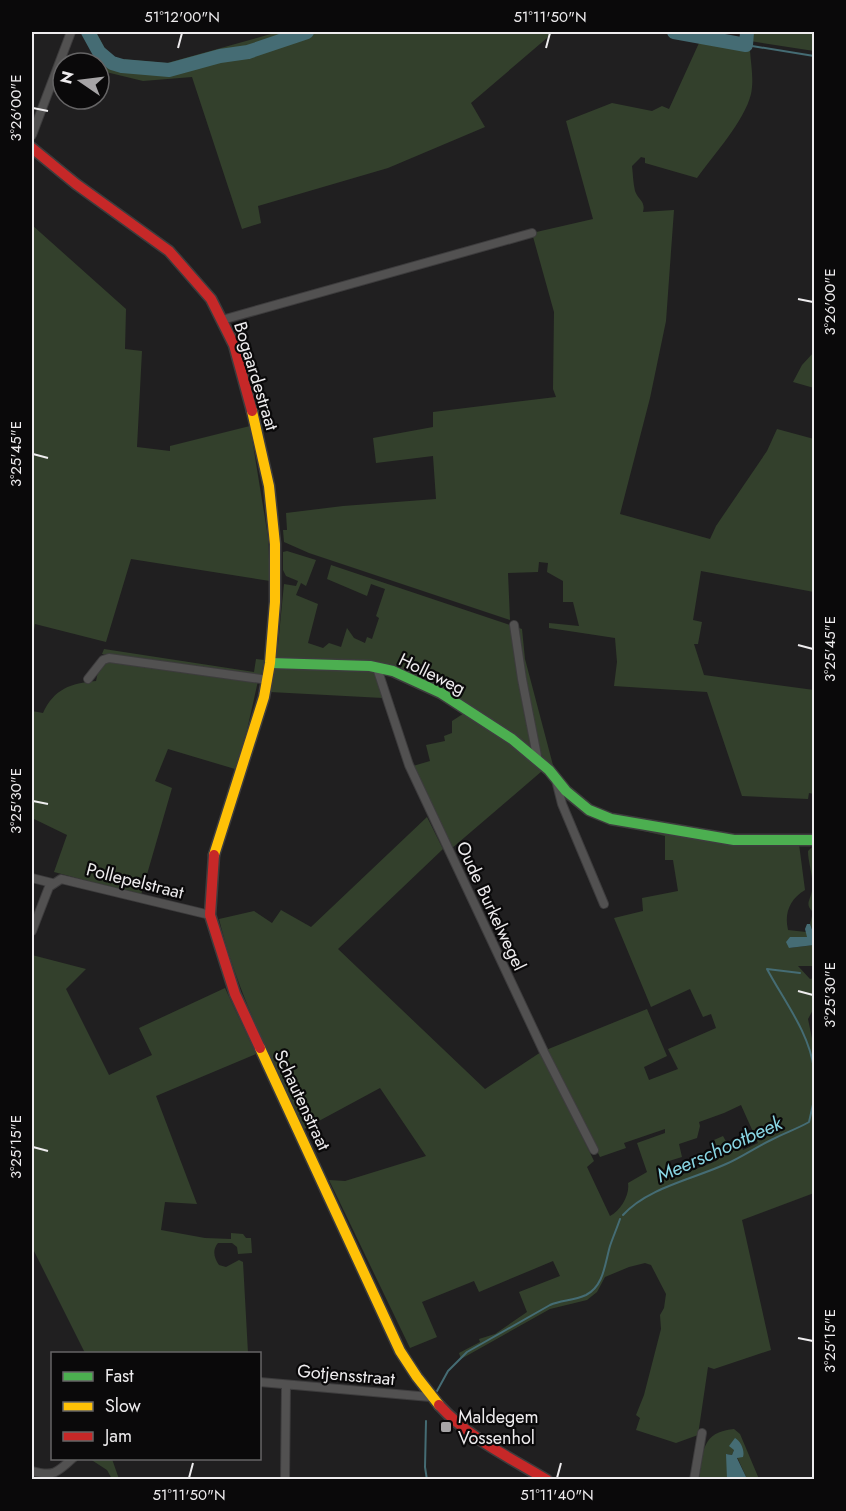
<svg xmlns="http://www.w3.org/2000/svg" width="846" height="1511" font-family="Jost,sans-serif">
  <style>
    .green { fill: #33402c; fill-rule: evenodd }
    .water { fill: #456c74 }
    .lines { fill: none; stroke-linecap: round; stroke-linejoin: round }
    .stream { stroke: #456c74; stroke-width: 2 }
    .river { stroke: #456c74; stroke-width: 14 }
    .street-casing { stroke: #3d3c3d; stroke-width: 10 }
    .fast-casing { stroke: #3d3c3d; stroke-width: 13 }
    .slow-casing { stroke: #3d3c3d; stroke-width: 13 }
    .jam-casing { stroke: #3d3c3d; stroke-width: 13 }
    .street { stroke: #525151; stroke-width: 8 }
    .fast { stroke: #4caf50; stroke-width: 10 }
    .slow { stroke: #ffc107; stroke-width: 10 }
    .jam { stroke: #c62828; stroke-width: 10 }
    .ticks { fill: none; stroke: #eeecee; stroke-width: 2 }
    .poi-dot { fill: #a6a4a6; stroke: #0a090a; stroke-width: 2 }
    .labels { text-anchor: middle; stroke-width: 4.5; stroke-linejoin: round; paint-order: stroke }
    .street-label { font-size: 18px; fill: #eeecee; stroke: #0a090a }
    .poi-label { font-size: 18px; fill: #eeecee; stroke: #0a090a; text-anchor: start }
    .water-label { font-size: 20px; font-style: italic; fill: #89d6e4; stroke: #0a090a }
    .neatline { fill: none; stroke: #eeecee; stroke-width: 2 }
    .ticks-label { font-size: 15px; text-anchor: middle; fill: #eeecee }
  </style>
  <rect width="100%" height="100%" fill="#201f20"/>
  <path class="green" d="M83,32h13l14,26 57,5 111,-31h276l-83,71 14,24 -97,41 -130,38 3,17 -19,6 -50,-152 -49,4 -37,-9z
    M751,32h63v19l-64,-10z
    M699,43l51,8c1,14 4,29 1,43 -7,28 -37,60 -54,84l-52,-15v-5l-4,-1 -9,9c1,8 1,17 3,25 3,9 11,10 8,21l31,-2 -8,111 -16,77 -30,116 90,25 6,-13 51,-75 10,-22 37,10v153l-113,-21 -8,49 9,2 -4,22h-4l10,31 110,15v104l-5,-1 -1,6 -66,-3 -35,-104 -93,-6 3,-24 -2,-24 -66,-10v-5l30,3 -6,-24h-10v-21l-16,-9 1,-9 -9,-1 -1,10 -30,1 2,47 -201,-67 -25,-11 -1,-12h4l-1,-17 57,-7 93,-7 -3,-43 -57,7 -3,-25 60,-11v-15l123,-15 -3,-8 1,-77 -22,-79 61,-14 -27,-98 46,-18 40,8 10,-5 7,3z
    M32,225l94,84 -1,40 17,2 -5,96 33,4v-5l80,-20 18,111 2,44 -139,-22 -25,83 -71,-18 -3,19z
    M814,352v36l-21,-6 9,-17z
    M287,551l29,9 -10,26 -5,-3 -5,12 22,9 -10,39 15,5 6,-5 12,4 6,-19 7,10 11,5 2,-6 5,2 7,-21 -3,-2 9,-27 -14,-5 -4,12 -40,-17 4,-14 191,64 3,30 29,110 -9,6 -3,-4 -91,78 -38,-83 17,-5 -4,-16 19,-4 -1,-5 8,-3v-12l17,-11 -95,-46 9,34 -113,-6 8,-47 6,-61 12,2 2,-5 -12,-5 -3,-6v-18z
    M104,649l150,23 2,-13 8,1 -3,17 -159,-23z
    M108,660l150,21 -11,49 -12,39 -67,-20 -13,32 17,7 -31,107 -87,-23 13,-37 -35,-17v-107l11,2c11,-24 28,-30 53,-32l4,-18z
    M427,817l16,32 -105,100 147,140 56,-37 53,109 -7,6 23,49c11,-6 20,-21 18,-33l19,-11 -10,-29 28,-10v-4l-41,14 2,5 -26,9 -54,-107 101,-41 20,47 -23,11 5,13 29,-11 -10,-20 48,-21 -5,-14 -8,3 -13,-28 -39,18 -37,-89 29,-7 -1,-13 36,-7 -5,-31h-8v-24l-26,-6v-4l160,18 6,46c-15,9 -21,23 -17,40l18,2 2,5h-18l-1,11 25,-3v21h-16l12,13 4,-1v30l-6,11 6,29v145l-72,27 29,130 -57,19 -6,-2 -10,68 -22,8 -40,-13 4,-12 -4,-3 8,-20 17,-66 -1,-14 4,-7 2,-14 -15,-29 -6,-2 -16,4 -24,10 -8,15 -10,8 -37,9 -89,50 -2,-6 21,-11 -1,-3 16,-5 32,-22 -8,-20 41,-16 -7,-15 -74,31 -5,-11 -52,21 15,35 -27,11 -81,-168 16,1 81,-25 -46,-68 -76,41c-32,-69 -67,-136 -85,-210l35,-8 18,12 9,-13 30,17zM741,1105l17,38 -15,7 -3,-7 -11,4 -6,-11 -9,4 4,16 -2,5 -40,16 -7,-16 13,-4 -3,-13 18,-6 3,-12 -1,-4 25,-9z
    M814,845v90l-4,-11 3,-12c-9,-8 -2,-12 -1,-22 2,-13 -4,-27 -4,-39z
    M32,955l54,14 -20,20 43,86 43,-20 -13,-27 86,-40 31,66 -100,42 41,108 -32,-2 -4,28 44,8 26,1v-6l12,1 3,4h5l1,15 -14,1 -1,-7 -5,-4h-14c-6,7 -4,15 1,22l7,2 13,-7 4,2 5,91h-163l-53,-106z
    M734,1429l6,5 19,45h-12l-13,-29 -2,5 -5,-1v25l-28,1c4,-28 2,-48 35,-51z
    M90,1459h22l7,20h-7l-5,-9z"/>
  <path class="water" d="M807,924h3l4,11v10l-25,3 -3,-6 4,-5h17l-2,-8z
    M735,1438c6,3 10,13 8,19l-6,1 10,21h-20l-1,-25 6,1 2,-5 -5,-4z"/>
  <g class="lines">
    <path class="stream" d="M746,45l68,11
      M800,973l-33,-4c17,32 42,63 47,100
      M623,1215c24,-27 70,-36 103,-51 16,-7 30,-17 45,-24 13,-7 26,-11 38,-18l5,-22
      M437,1391l11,-20 19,-19 83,-47c11,-5 23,-4 36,-10 18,-9 19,-32 24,-49 3,-9 7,-18 10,-27
      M426,1421l-1,46 2,13"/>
    <path class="river" d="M88,32l11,20 13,11 10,3 47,4 51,-14 28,-4 59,-20
      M674,32l72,13 1,-13"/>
    <g class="street-casing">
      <path id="street" d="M32,135l39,-103
        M222,320l310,-87
        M514,625l8,54 16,82
        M377,668l32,97 135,287 50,98
        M88,679l15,-19 6,-2 159,22
        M556,780l6,24 42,100
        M32,878l20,5
        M32,931l17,-44 12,-8 149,36
        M260,1382l170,15
        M32,1471c21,6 25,2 41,-13
        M285,1480l1,-95
        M694,1480l8,-47"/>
    </g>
    <g class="fast-casing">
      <path id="fast" d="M270,663l100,3 23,5 48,22 71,46 37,31 17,21 23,19 22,9 123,21h80"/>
    </g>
    <g class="slow-casing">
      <path id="slow" d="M214,855l50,-158 6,-34 5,-61v-58l-6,-58 -17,-75
        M260,1048l140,303 17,26 22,28"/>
    </g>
    <g class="jam-casing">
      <path id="jam" d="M32,148l44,36 93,67 42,48 23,46 18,66
        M214,855l-4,60 25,79 25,54
        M439,1405c31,34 70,52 108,75"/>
    </g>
    <use href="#street" class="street"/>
    <use href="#fast" class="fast"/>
    <use href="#slow" class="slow"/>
    <use href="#jam" class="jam"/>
  </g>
  <path class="ticks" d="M178,48l4,-15M546,48l4,-15M33,108l15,3M798,299l15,3M33,454l15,4M798,645l15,4M33,801l15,3M798,991l15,4M33,1147l15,4M798,1338l15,3M189,1478l4,-15M557,1478l4,-15"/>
  <rect class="poi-dot" x="440" y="1421" width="12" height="12" rx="3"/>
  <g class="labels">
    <g class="street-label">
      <text transform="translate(256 376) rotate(73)" y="6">Bogaardestraat</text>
      <text transform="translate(432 674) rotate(26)" y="6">Holleweg</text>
      <text transform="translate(135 881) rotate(14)" y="6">Pollepelstraat</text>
      <text transform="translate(491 906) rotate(65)" y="6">Oude Burkelwegel</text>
      <text transform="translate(302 1100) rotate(65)" y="6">Schautenstraat</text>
      <text transform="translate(346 1375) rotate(5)" y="6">Gotjensstraat</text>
    </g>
    <g class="poi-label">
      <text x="458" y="1423">Maldegem<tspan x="458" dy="21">Vossenhol</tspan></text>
    </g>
    <g class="water-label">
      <text transform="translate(719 1149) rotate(-24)" y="7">Meerschootbeek</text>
    </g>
  </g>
  <rect width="846" height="1511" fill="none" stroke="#0a090a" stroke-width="66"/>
  <rect x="51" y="1352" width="210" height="108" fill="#0a090a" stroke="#656465" stroke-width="1.5"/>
  <rect x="63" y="1372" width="30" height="9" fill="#4caf50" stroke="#656465" stroke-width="1.5"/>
  <text x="105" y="1382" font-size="18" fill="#eeecee">Fast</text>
  <rect x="63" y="1402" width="30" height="9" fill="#ffc107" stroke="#656465" stroke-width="1.5"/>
  <text x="105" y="1412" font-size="18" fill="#eeecee">Slow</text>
  <rect x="63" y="1432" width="30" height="9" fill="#c62828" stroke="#656465" stroke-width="1.5"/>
  <text x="105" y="1442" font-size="18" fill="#eeecee">Jam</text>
  <g transform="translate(81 81) rotate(284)"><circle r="28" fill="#0a090a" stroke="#656465" stroke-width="1.5"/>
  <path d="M0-4.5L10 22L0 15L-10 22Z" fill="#a6a4a6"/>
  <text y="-9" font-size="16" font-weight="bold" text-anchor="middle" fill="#eeecee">N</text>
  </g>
  <rect x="33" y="33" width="780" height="1445" class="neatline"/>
  <g class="ticks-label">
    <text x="182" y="22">51°12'00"N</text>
    <text x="550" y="22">51°11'50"N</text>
    <text transform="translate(16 108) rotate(-90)" y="5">3°26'00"E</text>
    <text transform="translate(830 302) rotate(-90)" y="5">3°26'00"E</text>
    <text transform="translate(16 454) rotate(-90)" y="5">3°25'45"E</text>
    <text transform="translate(830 649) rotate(-90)" y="5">3°25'45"E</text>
    <text transform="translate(16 801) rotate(-90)" y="5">3°25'30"E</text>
    <text transform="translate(830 995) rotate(-90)" y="5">3°25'30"E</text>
    <text transform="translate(16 1147) rotate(-90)" y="5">3°25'15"E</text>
    <text transform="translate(830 1341) rotate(-90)" y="5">3°25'15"E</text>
    <text x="189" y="1500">51°11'50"N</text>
    <text x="557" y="1500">51°11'40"N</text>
  </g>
</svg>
